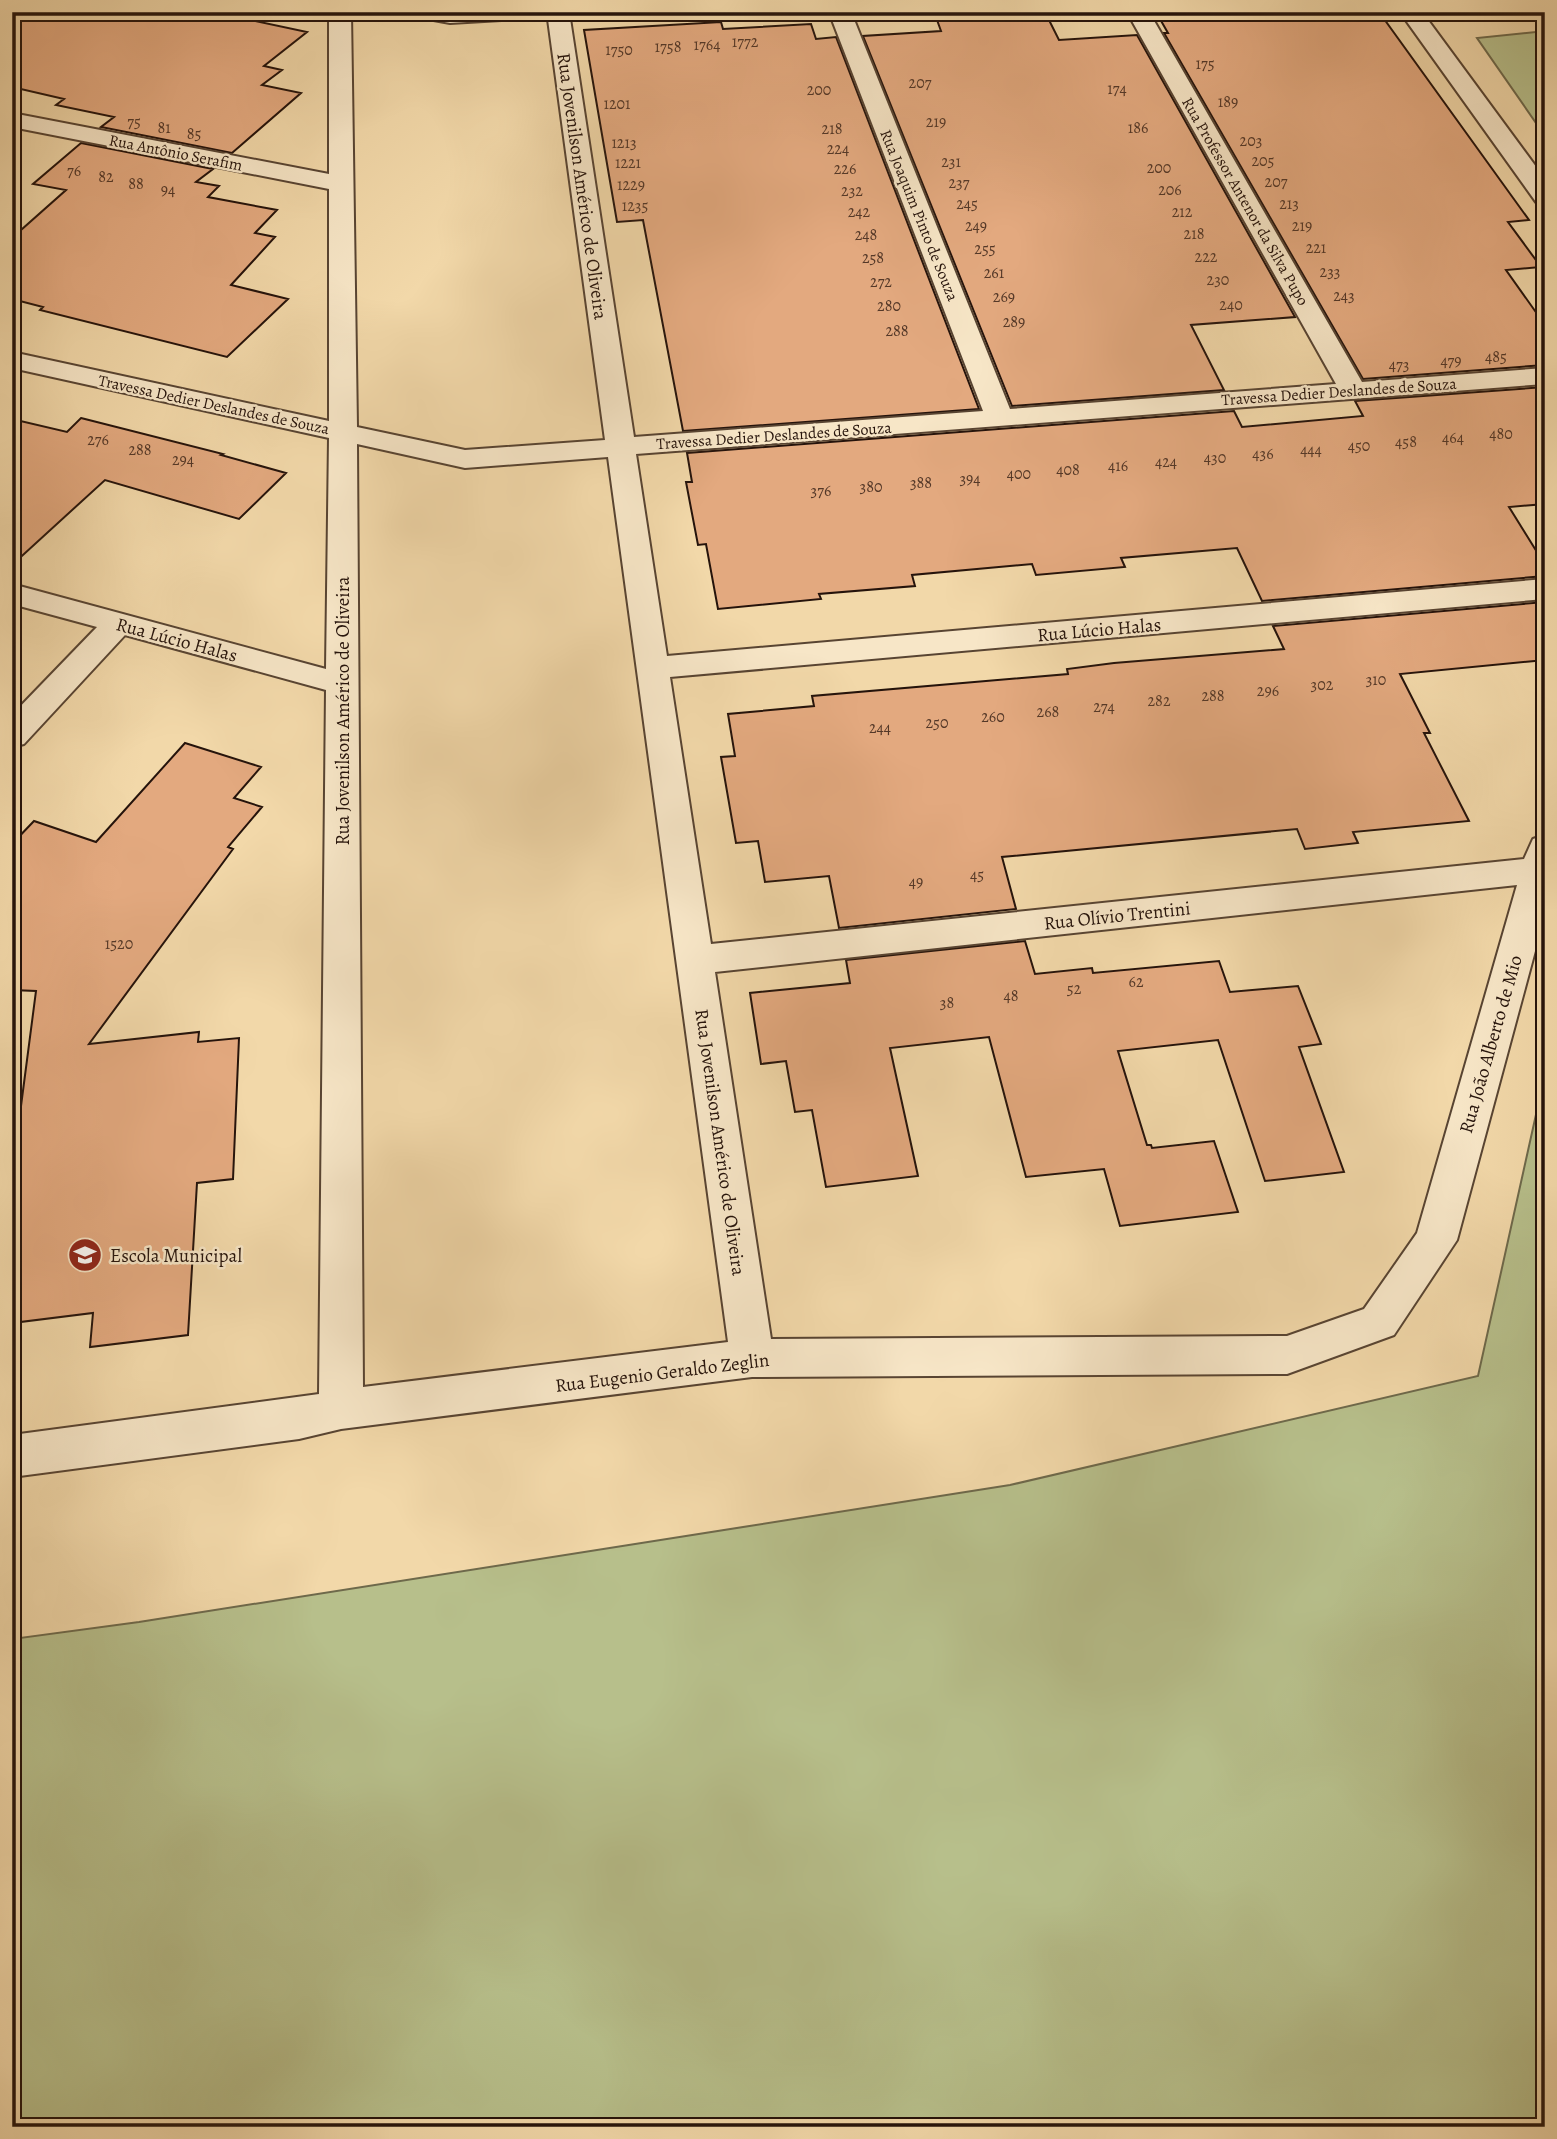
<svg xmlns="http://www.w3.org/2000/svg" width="1557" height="2139" font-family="Alegreya,serif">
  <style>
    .green { fill: #b7bf8b; stroke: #6e694b; stroke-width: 2 }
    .building { fill: #e3a97f; stroke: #25130b; stroke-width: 2 }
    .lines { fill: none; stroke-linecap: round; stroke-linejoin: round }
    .minor-casing { stroke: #584432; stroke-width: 4 }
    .tertiary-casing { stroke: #584432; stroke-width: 4 }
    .minor { fill: #f7e6c7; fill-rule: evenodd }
    .tertiary { fill: #f7e6c7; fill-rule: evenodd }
    .labels { text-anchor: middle; stroke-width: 5; stroke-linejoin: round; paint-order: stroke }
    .number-label { font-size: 16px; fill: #543828 }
    .far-street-label { font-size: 16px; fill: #25130b; stroke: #f7e6c7 }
    .street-label { font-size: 19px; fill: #25130b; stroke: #f7e6c7 }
    .poi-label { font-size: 19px; fill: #25130b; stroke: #f7e6c7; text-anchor: start }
  </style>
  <rect width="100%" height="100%" fill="#f2d8a9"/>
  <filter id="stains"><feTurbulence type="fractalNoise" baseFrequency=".00286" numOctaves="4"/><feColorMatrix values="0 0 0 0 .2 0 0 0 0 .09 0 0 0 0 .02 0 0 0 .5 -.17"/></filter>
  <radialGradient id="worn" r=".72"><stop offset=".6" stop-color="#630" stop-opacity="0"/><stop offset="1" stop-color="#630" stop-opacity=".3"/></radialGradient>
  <path class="green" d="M1545,31v105l-68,-98z
    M1545,1074v1053h-1533v-488l127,-17 871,-137 468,-109z"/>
  <path class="building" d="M12,12h200l95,20 -43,34 18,4 -20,15 39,8 -69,60 -131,-26 13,-10 -58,-12 8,-6 -52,-12z
    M1156,12h223l150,208 -21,2 33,45 -35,3 39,55v40l-182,14 -199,-346h4z
    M1036,13l4,8 9,-1 10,20 78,-5 158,282 -104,8 33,65 -212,16 -149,-370 78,-5 -4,-11z
    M721,22l2,7 88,-5 5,15 20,-2 143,372 -296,22 -40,-211 -26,2 -33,-192z
    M81,143l132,26 -17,13 23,4 -11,11 69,13 -22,23 20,4 -44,48 57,14 -61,58 -187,-47 3,-3 -31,-8v-61l54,-48 -33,-6z
    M1545,387v117l-36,3 36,58v11l-283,25 -25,-53 -116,10 4,9 -89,8 -4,-11 -120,11 3,11 -96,8 2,5 -103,10 -12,-65 -8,1 -12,-63h6l-5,-29 547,-42 8,16 121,-11 -8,-15z
    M81,418l142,36 -2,1 65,18 -47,46 -134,-39 -93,85v-146l55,13z
    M1545,602v58l-145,14 30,59h-6l45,88 -116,11 5,11 -53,6 -8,-20 -295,28 14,52 -177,19 -10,-52 -64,6 -7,-41 -22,2 -15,-86 14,-1 -7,-42 86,-8 -2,-10 256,-22 -1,-5 47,-6 170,-14 -11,-23z
    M185,743l76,24 -27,31 28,9 -34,40 5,2 -144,195 110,-12 -1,10 41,-4 -6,141 -36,4 -9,152 -98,12 3,-34 -81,10v-216l9,-1 15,-115 -24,-1v-146l22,-23 62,21z
    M1025,941l10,33 57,-6 1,5 126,-12 11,31 68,-6 23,58 -22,3 45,125 -79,9 -47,-141 -100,11 29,94h4l1,3 62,-7 24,71 -118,14 -16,-57 -78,8 -37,-140 -99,11 28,128 -92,11 -14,-77 -17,2 -9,-51 -25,3 -11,-71 100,-10 -4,-23z"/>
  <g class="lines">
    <g class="minor-casing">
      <path id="minor" d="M329,12h22l6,415 108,23 140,-10 -58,-428h22l65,425 349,-26 -154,-399h22l159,397 326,-25 -209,-372h22l213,370 183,-14v16l-909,70 31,202 878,-77v20l-875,78 41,267 813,-85 9,-20 12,-4v79l-88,326 -63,95 -107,39 -535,3 -411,52 -42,10 -287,38v-42l307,-41 7,-704 -201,-55 -101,109 -12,3v-32l85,-88 -85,-23v-20l314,85 3,-231 -317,-70v-16l317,69v-232l-317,-62v-14l317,61zM357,444l108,24 143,-11 120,885 -365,45zM1517,885l-100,348 -53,76 -77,27 -516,3 -56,-367z
        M1400,12h22l123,167v25l-9,-2z"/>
    </g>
    <g class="tertiary-casing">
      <path id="tertiary" d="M414,12h116l-3,5 -8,2 -69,4 -33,-6z"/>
    </g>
    <use href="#minor" class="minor"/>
    <use href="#tertiary" class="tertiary"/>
  </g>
  <defs>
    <g id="school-disc" transform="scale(1.75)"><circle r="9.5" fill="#8f2418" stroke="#f7e6c7"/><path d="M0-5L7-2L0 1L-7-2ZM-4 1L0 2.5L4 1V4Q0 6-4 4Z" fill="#fff"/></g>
  </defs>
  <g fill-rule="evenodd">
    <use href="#school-disc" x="85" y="1255"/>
  </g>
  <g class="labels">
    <g class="number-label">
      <text x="745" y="47">1772</text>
      <text x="707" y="50">1764</text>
      <text x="668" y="52">1758</text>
      <text x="619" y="55">1750</text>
      <text x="1205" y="69">175</text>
      <text x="920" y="88">207</text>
      <text x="1117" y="94">174</text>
      <text x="819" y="95">200</text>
      <text x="1228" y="107">189</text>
      <text x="617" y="109">1201</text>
      <text x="134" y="127">75</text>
      <text x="936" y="127">219</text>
      <text x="164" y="133">81</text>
      <text x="1138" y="133">186</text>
      <text x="832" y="134">218</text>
      <text x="194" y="139">85</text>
      <text x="1251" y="146">203</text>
      <text x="624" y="148">1213</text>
      <text x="838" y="154">224</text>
      <text x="1263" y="166">205</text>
      <text x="951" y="167">231</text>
      <text x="628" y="168">1221</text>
      <text x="1159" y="173">200</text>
      <text x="845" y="174">226</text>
      <text x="74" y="176">76</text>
      <text x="106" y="182">82</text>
      <text x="1276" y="187">207</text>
      <text x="959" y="188">237</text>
      <text x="136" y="189">88</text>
      <text x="631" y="190">1229</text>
      <text x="168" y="195">94</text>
      <text x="1170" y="195">206</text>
      <text x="852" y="196">232</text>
      <text x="967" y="209">245</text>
      <text x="1289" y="209">213</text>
      <text x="635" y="211">1235</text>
      <text x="859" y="217">242</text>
      <text x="1182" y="217">212</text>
      <text x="976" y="231">249</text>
      <text x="1302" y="231">219</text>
      <text x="1194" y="239">218</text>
      <text x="866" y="240">248</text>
      <text x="1316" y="253">221</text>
      <text x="985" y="254">255</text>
      <text x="1206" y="262">222</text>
      <text x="873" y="263">258</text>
      <text x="1330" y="277">233</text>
      <text x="994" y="278">261</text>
      <text x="1218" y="285">230</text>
      <text x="881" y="287">272</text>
      <text x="1344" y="301">243</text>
      <text x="1004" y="302">269</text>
      <text x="1231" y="310">240</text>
      <text x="889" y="311">280</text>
      <text x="1014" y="327">289</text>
      <text x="897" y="336">288</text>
      <text x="1496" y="362">485</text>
      <text x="1451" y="366">479</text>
      <text x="1399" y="370">473</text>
      <text x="1501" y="439">480</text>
      <text x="1453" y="443">464</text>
      <text x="98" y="445">276</text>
      <text x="1406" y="447">458</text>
      <text x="1359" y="451">450</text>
      <text x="140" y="455">288</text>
      <text x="1311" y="455">444</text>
      <text x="1263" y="459">436</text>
      <text x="1215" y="463">430</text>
      <text x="183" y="465">294</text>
      <text x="1166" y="467">424</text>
      <text x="1118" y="471">416</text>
      <text x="1068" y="475">408</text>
      <text x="1019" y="479">400</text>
      <text x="970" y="484">394</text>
      <text x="921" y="488">388</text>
      <text x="871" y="492">380</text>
      <text x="821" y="496">376</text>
      <text x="1376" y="685">310</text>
      <text x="1322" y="690">302</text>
      <text x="1268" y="696">296</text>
      <text x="1213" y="701">288</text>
      <text x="1159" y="706">282</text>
      <text x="1104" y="712">274</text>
      <text x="1048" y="717">268</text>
      <text x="993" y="722">260</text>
      <text x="937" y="728">250</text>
      <text x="880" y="733">244</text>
      <text x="977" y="880">45</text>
      <text x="916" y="887">49</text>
      <text x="119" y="949">1520</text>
      <text x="1136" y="987">62</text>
      <text x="1074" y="994">52</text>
      <text x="1011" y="1001">48</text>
      <text x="947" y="1008">38</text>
    </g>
    <g class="far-street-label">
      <text transform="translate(176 152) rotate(11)" y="6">Rua Antônio Serafim</text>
      <text transform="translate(1246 201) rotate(60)" y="6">Rua Professor Antenor da Silva Pupo</text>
      <text transform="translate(920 215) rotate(68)" y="6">Rua Joaquim Pinto de Souza</text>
      <text transform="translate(1339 391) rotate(-4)" y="6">Travessa Dedier Deslandes de Souza</text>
      <text transform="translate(214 404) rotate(12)" y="6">Travessa Dedier Deslandes de Souza</text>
      <text transform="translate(774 435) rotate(-4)" y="6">Travessa Dedier Deslandes de Souza</text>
    </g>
    <g class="street-label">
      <text transform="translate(583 186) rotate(82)" y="7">Rua Jovenilson Américo de Oliveira</text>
      <text transform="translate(1099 629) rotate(-5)" y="7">Rua Lúcio Halas</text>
      <text transform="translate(177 639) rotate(15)" y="7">Rua Lúcio Halas</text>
      <text transform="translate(342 711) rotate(-90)" y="7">Rua Jovenilson Américo de Oliveira</text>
      <text transform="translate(1117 915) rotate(-6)" y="7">Rua Olívio Trentini</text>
      <text transform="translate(1490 1044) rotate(-74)" y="7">Rua João Alberto de Mio</text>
      <text transform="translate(721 1142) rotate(82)" y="7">Rua Jovenilson Américo de Oliveira</text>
      <text transform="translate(662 1372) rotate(-7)" y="7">Rua Eugenio Geraldo Zeglin</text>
    </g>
    <g class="poi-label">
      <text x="110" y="1262">Escola Municipal</text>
    </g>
  </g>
  <rect width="1557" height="2139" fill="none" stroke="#f2d8a9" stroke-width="42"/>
  <rect x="14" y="14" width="1529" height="2111" fill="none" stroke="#25130b" stroke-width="3.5"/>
  <rect x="21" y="21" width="1515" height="2097" fill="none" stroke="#25130b" stroke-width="2"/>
  <rect width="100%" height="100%" filter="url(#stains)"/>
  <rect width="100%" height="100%" fill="url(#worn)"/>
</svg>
